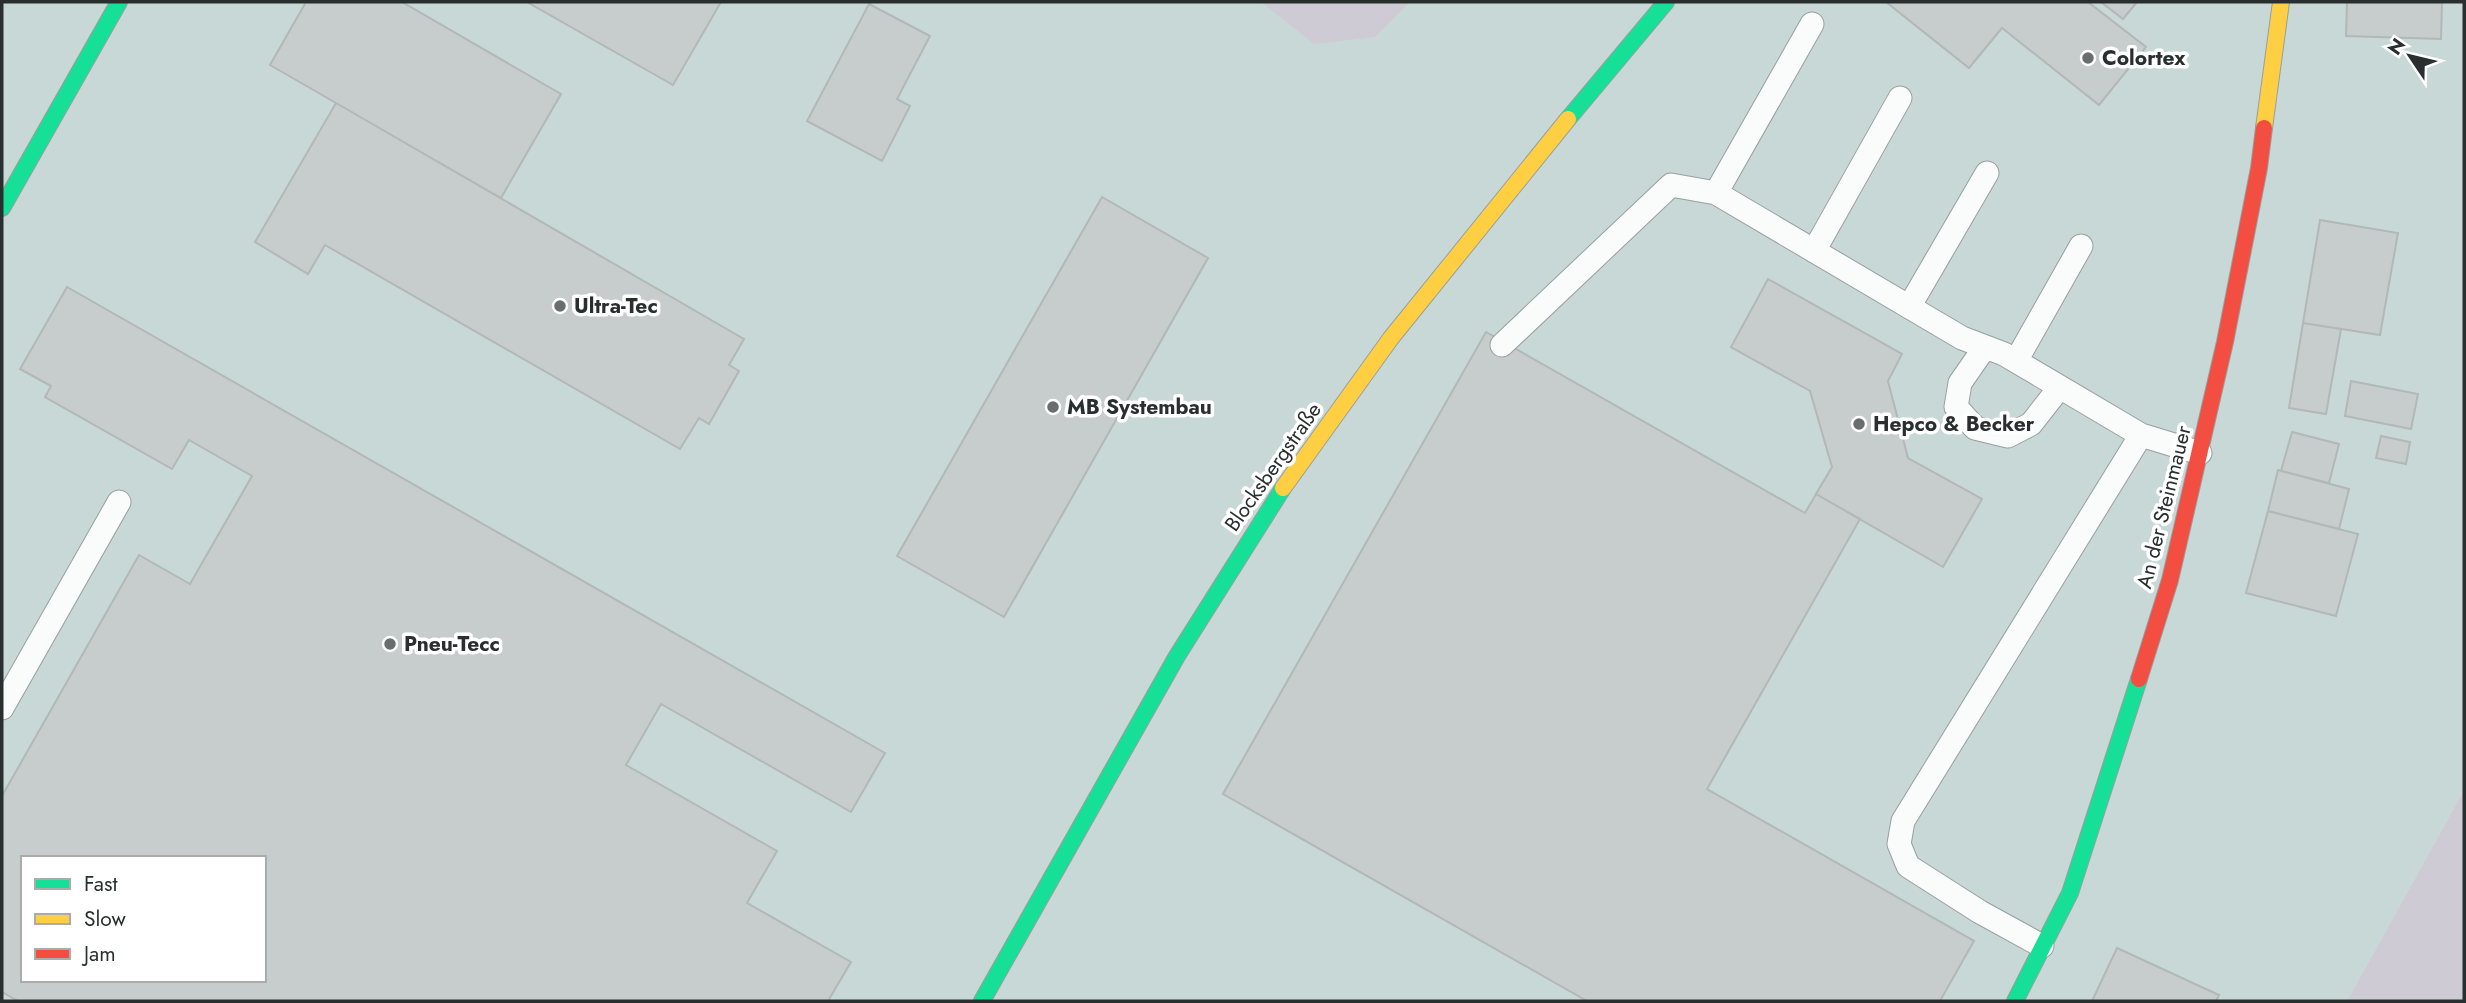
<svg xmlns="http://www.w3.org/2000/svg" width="2466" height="1003" font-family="Jost,sans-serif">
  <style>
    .built { fill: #c8d8d6; fill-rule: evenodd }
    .green { fill: #cecbd5 }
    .building { fill: #c7cdcc; stroke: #b2b7b7; stroke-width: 2; fill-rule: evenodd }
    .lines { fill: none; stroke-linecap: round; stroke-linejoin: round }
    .lane-casing { stroke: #989f9e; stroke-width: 25 }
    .fast-casing { stroke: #989f9e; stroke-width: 18 }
    .slow-casing { stroke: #989f9e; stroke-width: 18 }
    .jam-casing { stroke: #989f9e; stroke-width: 18 }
    .lane { stroke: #fafbfb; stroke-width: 23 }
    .fast { stroke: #16e098; stroke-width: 16 }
    .slow { stroke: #ffcf43; stroke-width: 16 }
    .jam { stroke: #f24e42; stroke-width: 16 }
    .poi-dot { fill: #686e6d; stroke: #fff; stroke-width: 2.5 }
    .labels { text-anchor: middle; stroke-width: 7; stroke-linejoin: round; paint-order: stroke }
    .poi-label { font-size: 21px; font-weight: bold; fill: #292f2e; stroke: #fff; text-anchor: start }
    .street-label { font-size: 21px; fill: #292f2e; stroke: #fff }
  </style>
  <rect width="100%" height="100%" fill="#dce4e3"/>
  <path class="built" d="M2,2h2462v788l-117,211h-2345zM23,858h241v122h-241z"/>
  <path class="green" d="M1261,2h149l-35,35 -61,7z
    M2464,790v211h-117z"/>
  <path class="building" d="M306,2h96l159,92 -60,104 -231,-133z
    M527,2h194l-48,83z
    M1886,2h202l58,45 -47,58 -97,-77 -33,40z
    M2101,2h36l-14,17z
    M2347,2h95l-1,37 -95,-3z
    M869,4l61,32 -33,63 13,7 -28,55 -75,-40z
    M336,103l408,236 -15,26 10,6 -30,53 -10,-6 -19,31 -355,-204 -17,29 -53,-32z
    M1102,197l106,61 -204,359 -107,-61z
    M2320,220l78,13 -18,102 -77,-12z
    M1768,279l134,75 -14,27 20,77 74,41 -39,68 -127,-73 16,-27 -22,-76 -79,-44z
    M67,287l818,466 -34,59 -190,-108 -35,61 151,86 -30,52 104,59 -23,39h-810l-16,-9v-196l137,-241 51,29 62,-108 -63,-36 -17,29 -127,-72 6,-11 -31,-17zM23,858h241v122h-241z
    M2303,323l38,6 -15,85 -37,-6z
    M1486,332l319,181 11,-19 44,25 -153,270 267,152 -34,60h-353l-364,-207z
    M2351,381l67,13 -7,35 -66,-13z
    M2292,432l47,12 -10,39 -48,-12z
    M2381,436l29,6 -4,22 -30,-6z
    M2278,470l71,19 -10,40 -71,-18z
    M2268,511l90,23 -22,82 -90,-23z
    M2117,948l102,47 -3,6h-124z"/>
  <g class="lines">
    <g class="lane-casing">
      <path id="lane" d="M1716,193l96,-169
        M1814,251l86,-153
        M1909,307l78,-134
        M1502,345l169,-160 45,8 246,145 42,16 137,81 59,18
        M1985,347l-25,36 -4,24 19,21 33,8 23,-12 29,-37
        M2016,361l65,-115
        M2,708l117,-206
        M2042,946l-62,-34 -72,-46 -9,-22 4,-23 238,-386"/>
    </g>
    <g class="fast-casing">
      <path id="fast" d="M1568,119l98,-117
        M2,208l117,-206
        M982,1001l195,-345 106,-168
        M2015,1001l55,-108 69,-214"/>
    </g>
    <g class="slow-casing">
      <path id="slow" d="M2264,128l17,-126
        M1283,488l108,-150 177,-219"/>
    </g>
    <g class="jam-casing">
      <path id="jam" d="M2139,679l31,-99 55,-238 34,-174 5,-40"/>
    </g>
    <use href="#lane" class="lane"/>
    <use href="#fast" class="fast"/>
    <use href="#slow" class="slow"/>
    <use href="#jam" class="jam"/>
  </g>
  <g class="poi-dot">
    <circle cx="2088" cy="58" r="7"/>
    <circle cx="560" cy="306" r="7"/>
    <circle cx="1053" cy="407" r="7"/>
    <circle cx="1859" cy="424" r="7"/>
    <circle cx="390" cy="644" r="7"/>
  </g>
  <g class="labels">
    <g class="poi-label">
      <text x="2102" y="65">Colortex</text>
      <text x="574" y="313">Ultra-Tec</text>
      <text x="1067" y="414">MB Systembau</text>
      <text x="1873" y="431">Hepco &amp; Becker</text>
      <text x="404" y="651">Pneu-Tecc</text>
    </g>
    <g class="street-label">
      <text transform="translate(1273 467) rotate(-55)" y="7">Blocksbergstraße</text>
      <text transform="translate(2164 507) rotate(-76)" y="7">An der Steinmauer</text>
    </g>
  </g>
  <rect width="2466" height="1003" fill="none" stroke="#292f2e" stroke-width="7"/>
  <rect x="21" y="856" width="245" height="126" fill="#ffffff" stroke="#a9acab" stroke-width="2"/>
  <rect x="35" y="879" width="35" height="10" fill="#16e098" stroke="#a9acab" stroke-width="2"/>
  <text x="84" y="891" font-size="21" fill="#292f2e">Fast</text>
  <rect x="35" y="914" width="35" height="10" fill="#ffcf43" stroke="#a9acab" stroke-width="2"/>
  <text x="84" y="926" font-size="21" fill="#292f2e">Slow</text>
  <rect x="35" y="949" width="35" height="10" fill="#f24e42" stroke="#a9acab" stroke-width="2"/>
  <text x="84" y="961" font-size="21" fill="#292f2e">Jam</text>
  <g transform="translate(2410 56) rotate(305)" stroke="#ffffff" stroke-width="5" paint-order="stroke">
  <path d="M0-5L12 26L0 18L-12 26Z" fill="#292f2e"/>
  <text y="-10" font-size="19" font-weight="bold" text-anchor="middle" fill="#292f2e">N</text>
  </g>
</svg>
